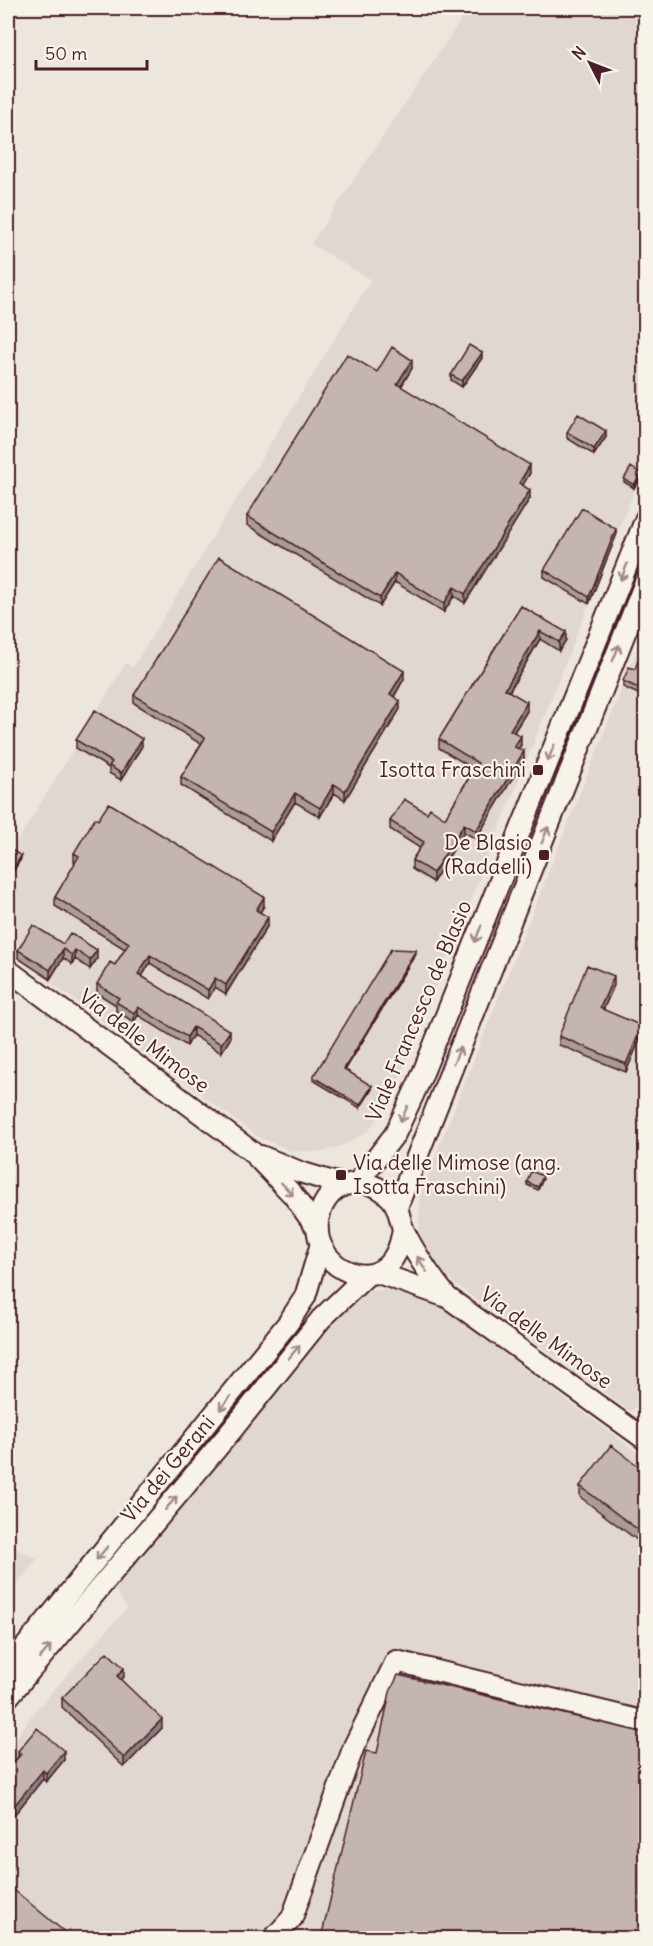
<svg xmlns="http://www.w3.org/2000/svg" width="653" height="1946" font-family="Delius,sans-serif">
  <style>
    .built { fill: #e0d7d0 }
    .lines { fill: none; stroke-linecap: round; stroke-linejoin: round }
    .minor-casing { stroke: #4a1f2b; stroke-width: 24 }
    .minor { stroke: #f7f3e8; stroke-width: 20 }
    .wall { fill: #a99c97; stroke: #4a1f2b; stroke-width: 1.5 }
    .shaded-wall { fill: #897f7b; stroke: #4a1f2b; stroke-width: 1.5 }
    .building { fill: #c4b5b0; stroke: #4a1f2b; stroke-width: 1.5 }
    .oneway { stroke: #a0898a }
    .poi-dot { fill: #4a1f2b; stroke: #f7f3e8; stroke-width: 2 }
    .labels { text-anchor: middle; stroke-width: 4.5; stroke-linejoin: round; paint-order: stroke }
    .poi-label { font-size: 21px; fill: #4a1f2b; stroke: #f7f3e8; text-anchor: end }
    .street-label { font-size: 21px; fill: #4a1f2b; stroke: #f7f3e8 }
  </style>
  <rect width="100%" height="100%" fill="#ece6dd"/>
  <filter id="ink" filterUnits="userSpaceOnUse"><feTurbulence type="fractalNoise" baseFrequency=".0167" numOctaves="2"/><feDisplacementMap in="SourceGraphic" scale="12" xChannelSelector="R" yChannelSelector="G"/><feConvolveMatrix kernelMatrix="1 2 1 2 8 2 1 2 1" color-interpolation-filters="sRGB"/></filter>
  <g filter="url(#ink)">
    <path class="built" d="M469,8h176v456l-255,638 -22,29 -23,14 -23,7 -31,-1 -34,-15 -249,-185v-94l118,-194 7,4 238,-387 -60,-36z
      M645,630v771l-15,10 -175,-127 -27,-27 -9,-28 1,-34z
      M394,1289l19,2 24,13 208,154v480h-637v-189l27,-38 92,-103 -13,-20 212,-262 23,-23 22,-12z
      M8,1545l29,14 -29,36z"/>
    <g class="lines">
      <g class="minor-casing">
        <path id="minor" d="M8,970l243,181 42,44 25,35
          M261,1156l39,16 43,13
          M358,1182l37,-48 25,-54 226,-562
          M397,1207l249,-627
          M403,1228c-10,84 -104,40 -82,-18 12,-31 47,-36 70,-12 9,10 8,22 13,33 12,24 26,45 43,66
          M378,1273l69,24 199,143
          M8,1668l280,-345 17,-26 15,-50
          M8,1697l224,-267 89,-111 46,-44
          M274,1938l18,-20 62,-172 42,-85 250,61"/>
      </g>
      <use href="#minor" class="minor"/>
    </g>
    <path class="wall" d="M482,358l-20,29 -11,-7v-5z
      M412,368l-11,19 129,86 -8,12 8,13 -65,105 -11,-7 -10,16 -49,-30 -15,24 -133,-81v-9l130,-144z
      M567,432l39,5 -12,18 -27,-17z
      M641,477l-7,11 -10,-6v-3z
      M616,536l-27,68 -45,-27v-7z
      M521,606l45,34 -7,11 -19,-12 -31,53 18,19 -13,21 7,13 -3,4 6,10 -48,80 -12,-7 -31,50 -21,-13v-9l8,-12 -30,-19v-8l37,-8 18,5 29,-49 -35,-21v-9z
      M645,663v34l-22,-10v-6l12,-12z
      M404,679l-10,18 6,12 -55,91 -11,-7 -14,24 -25,-15 -24,39 -90,-56v-8l20,-33 -67,-41v-8z
      M76,740l66,6 -21,34 -12,-7v-5l-33,-20z
      M74,853l190,53 -4,6 8,13 -42,69 -11,-7 -7,12 -58,-36 -8,13 88,63 -9,14 -28,-18 -6,11 -49,-31 -4,7 -18,-11v-6l-19,-12v-9l18,-19 10,-16 -70,-43v-9l21,-34 -2,-1z
      M63,944l34,15 -7,10 -15,-10 -3,5 -9,-6 -13,21 -32,-21v-8z
      M416,953l-71,117 27,19 -12,19 -47,-28v-3z
      M614,985l-11,25 39,24 -16,38 -67,-27v-9z
      M543,1179l-5,11 -11,-5v-3z
      M645,1471v75l-65,-49v-11z
      M124,1677l-3,3 41,48 -38,39 -62,-60v-9z
      M18,1751l46,9 -18,22 -3,-3 -33,41 -2,-2v-49l10,-12z"/>
    <path class="shaded-wall" d="M482,353v5l-20,29v-6z
      M412,360v8l-15,25v-9z
      M606,431v6l-12,18v-6z
      M530,465v8l-11,19v-9z
      M641,474v3l-7,11v-3z
      M530,490v8l-65,105v-9z
      M616,529v7l-27,68v-7z
      M395,573v9l-15,24v-8z
      M454,587v9l-10,16v-8z
      M540,631v8l-35,59v-9z
      M566,632v8l-7,11v-9z
      M404,671v8l-14,24v-9z
      M400,701v8l-55,91v-9z
      M527,702v9l-17,27v-8z
      M521,736v9l-7,10v-8z
      M142,739v7l-21,34v-7z
      M524,751v8l-48,80v-8z
      M334,784v9l-14,24v-9z
      M295,793v9l-24,39v-9z
      M464,824v8l-31,50v-9z
      M21,856v3l-13,21v-3z
      M264,897v9l-8,12v-8z
      M268,917v8l-42,69v-9z
      M63,949v9l-13,21v-9z
      M75,950v9l-3,5v-9z
      M97,950v9l-7,10v-9z
      M416,950v3l-72,119v-3z
      M150,955v8l-12,20v-9z
      M614,976v9l-14,32v-9z
      M215,978v9l-7,12v-9z
      M138,1007v8l-4,7v-9z
      M642,1026v8l-16,38v-8z
      M193,1027v8l-6,11v-9z
      M230,1031v8l-9,14v-9z
      M372,1086v3l-12,19v-3z
      M124,1668v9l-7,8v-9z
      M162,1719v9l-38,39v-9z
      M64,1751v9l-18,22v-9z
      M43,1770v9l-33,41v-9z"/>
    <path class="building" d="M469,345l13,8 -20,28 -11,-6z
      M392,347l20,13 -15,24 133,81 -11,18 11,7 -65,104 -11,-7 -10,17 -49,-31 -15,25 -133,-82 100,-162 30,18z
      M578,414l28,17 -12,18 -27,-17z
      M631,467l10,7 -7,11 -10,-6z
      M582,508l34,21 -27,68 -45,-27z
      M219,557l185,114 -14,23 10,7 -55,90 -11,-7 -14,24 -25,-15 -24,39 -90,-55 24,-39 -71,-43z
      M521,606l45,26 -7,10 -19,-11 -35,58 22,13 -17,28 11,6 -7,11 10,4 -48,80 -12,-7 -31,49 -21,-13 12,-18 -34,-21 14,-22 23,14 3,-5 15,10 33,-55 -39,-24z
      M638,661l7,2v28l-22,-10 6,-14 6,2z
      M95,710l47,29 -21,34 -12,-7 3,-4 -36,-22z
      M109,803l155,94 -8,13 12,7 -42,68 -11,-7 -7,12 -58,-35 -12,19 92,57 -9,13 -28,-17 -6,10 -49,-30 -4,6 -18,-11 3,-4 -22,-14 13,-22 5,3 14,-22 -74,-46 24,-41 -5,-3 21,-35 3,2z
      M12,850l9,6 -13,21v-21z
      M33,925l30,19 7,-11 27,17 -7,10 -15,-10 -3,5 -9,-6 -13,21 -32,-20z
      M391,949l25,1 -72,119 28,17 -12,19 -47,-28z
      M587,965l27,11 -14,32 42,18 -16,38 -67,-28z
      M531,1171l12,5 -5,11 -11,-5z
      M611,1445l34,26v64l-65,-49z
      M107,1652l17,16 -7,8 45,43 -38,39 -62,-60z
      M398,1675l247,58v205h-324l45,-187 11,2 13,-61z
      M37,1728l27,23 -18,22 -3,-3 -33,41 -2,-2v-40l13,-15 -3,-3z
      M8,1885l59,49 -4,4h-55z"/>
    <defs><path id="oneway-shaft" d="M-6 0H5M1.5-3L5.5 0L1.5 3" fill="none" stroke-width="1.6" stroke-linecap="round" stroke-linejoin="round" transform="scale(1.5)"/></defs>
    <g class="oneway">
      <use href="#oneway-shaft" transform="translate(624 572) rotate(112)"/>
      <use href="#oneway-shaft" transform="translate(616 653) rotate(-68)"/>
      <use href="#oneway-shaft" transform="translate(551 753) rotate(112)"/>
      <use href="#oneway-shaft" transform="translate(545 835) rotate(-68)"/>
      <use href="#oneway-shaft" transform="translate(478 934) rotate(112)"/>
      <use href="#oneway-shaft" transform="translate(457 1055) rotate(-68)"/>
      <use href="#oneway-shaft" transform="translate(404 1114) rotate(114)"/>
      <use href="#oneway-shaft" transform="translate(287 1189) rotate(48)"/>
      <use href="#oneway-shaft" transform="translate(422 1264) rotate(-122)"/>
      <use href="#oneway-shaft" transform="translate(294 1352) rotate(-51)"/>
      <use href="#oneway-shaft" transform="translate(225 1403) rotate(128)"/>
      <use href="#oneway-shaft" transform="translate(171 1503) rotate(-50)"/>
      <use href="#oneway-shaft" transform="translate(102 1553) rotate(130)"/>
      <use href="#oneway-shaft" transform="translate(45 1652) rotate(-50)"/>
    </g>
  </g>
  <g class="poi-dot">
    <rect x="532" y="764" width="12" height="12" rx="3"/>
    <rect x="538" y="849" width="12" height="12" rx="3"/>
    <rect x="335" y="1169" width="12" height="12" rx="3"/>
  </g>
  <g class="labels">
    <g class="poi-label">
      <text x="526" y="777">Isotta Fraschini</text>
      <text x="532" y="850">De Blasio<tspan x="532" dy="24">(Radaelli)</tspan></text>
      <text x="353" y="1170" text-anchor="start">Via delle Mimose (ang.<tspan x="353" dy="24">Isotta Fraschini)</tspan></text>
    </g>
    <g class="street-label">
      <text transform="translate(419 1011) rotate(-67)" y="7">Viale Francesco de Blasio</text>
      <text transform="translate(144 1041) rotate(37)" y="7">Via delle Mimose</text>
      <text transform="translate(546 1338) rotate(36)" y="7">Via delle Mimose</text>
      <text transform="translate(168 1469) rotate(-50)" y="7">Via dei Gerani</text>
    </g>
  </g>
  <rect width="653" height="1946" fill="none" stroke="#f7f3e8" stroke-width="30"/>
  <rect x="15" y="15" width="623" height="1916" fill="none" stroke="#4a1f2b" stroke-width="2" filter="url(#ink)"/>
  <g transform="translate(590 63) rotate(312)" stroke="#f7f3e8" stroke-width="4.5" paint-order="stroke">
  <path d="M0-4.5L10 22L0 15L-10 22Z" fill="#4a1f2b"/>
  <text y="-9" font-size="16" font-weight="bold" text-anchor="middle" fill="#4a1f2b">N</text>
  </g>
  <path d="M36 60v9h111v-9" fill="none" stroke="#4a1f2b" stroke-width="3"/>
  <text x="45" y="60" font-size="18" fill="#4a1f2b" stroke="#f7f3e8" stroke-width="4.5" paint-order="stroke">50 m</text>
</svg>
